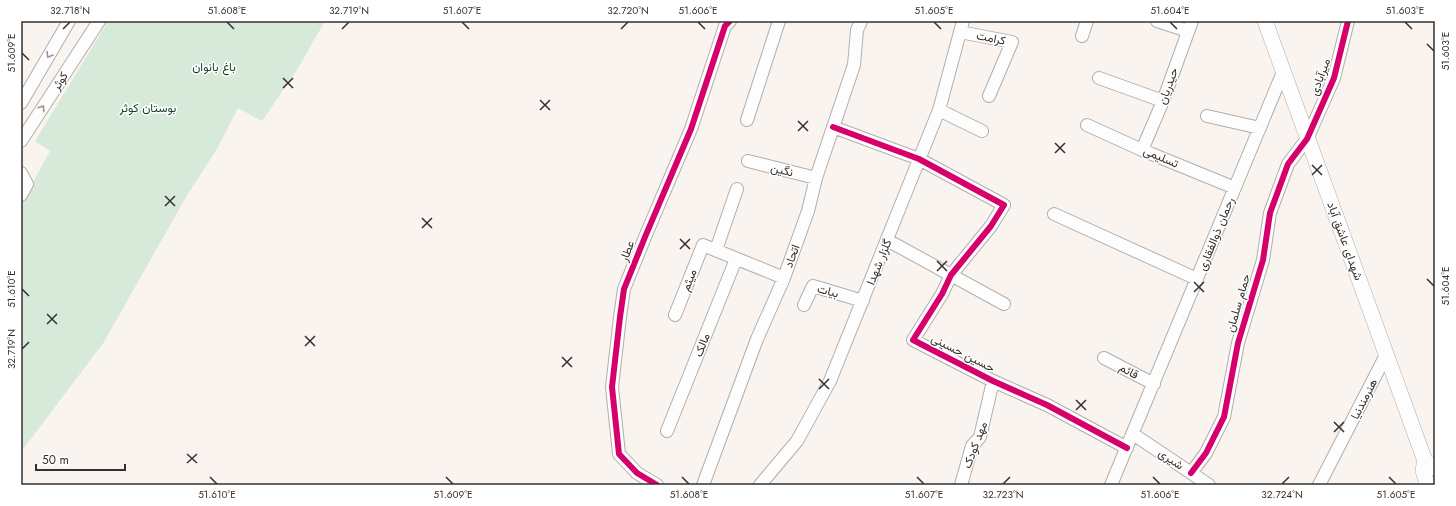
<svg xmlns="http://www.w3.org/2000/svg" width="1456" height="506" font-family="Jost,Vazirmatn,sans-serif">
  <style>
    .green { fill: #d7e9d9 }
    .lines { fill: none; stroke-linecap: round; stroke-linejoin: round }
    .minor-casing { stroke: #b2aeaa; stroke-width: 14 }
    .major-casing { stroke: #b2aeaa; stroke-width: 16 }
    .minor { stroke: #fefdfd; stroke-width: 12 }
    .major { stroke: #fefdfd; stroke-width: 15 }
    .cycleway-casing { stroke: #fff; stroke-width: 8 }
    .cycleway { stroke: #d6006c; stroke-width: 6 }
    .oneway { stroke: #9a9695 }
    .ticks { fill: none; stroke: #35302d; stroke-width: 1.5 }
    .labels { text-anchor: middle; stroke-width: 3; stroke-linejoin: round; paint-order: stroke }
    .street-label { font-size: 12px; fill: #35302d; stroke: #fff }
    .park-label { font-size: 12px; fill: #113e25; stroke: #fff }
    .neatline { fill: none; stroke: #35302d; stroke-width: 1.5 }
    .ticks-label { font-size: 10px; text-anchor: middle; fill: #35302d }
  </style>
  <rect width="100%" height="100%" fill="#faf4f0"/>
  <path class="green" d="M108,21h217l-28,49 -35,51 -24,-13 -21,41 -31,48 -82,145 -83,110v-248l29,-53 -15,-10z"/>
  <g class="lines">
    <g class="minor-casing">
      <path id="minor" d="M1157,21l31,10
        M960,32l52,10 -23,54
        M1082,36l5,-15
        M1099,78l64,23
        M21,103l48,-82
        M939,110l43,21
        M1207,116l53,12
        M747,120l32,-99
        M1087,125l55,25 93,38
        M833,127l86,32 85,46 -13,21 -40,49 -9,19 -29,46 80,41 54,24 80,43
        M21,141l78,-120
        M1142,150l21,-49 29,-80
        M748,161l68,17
        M21,173l6,11 -6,11
        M1054,214l143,65
        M887,240l117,64
        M716,250l21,-61
        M804,305l9,-19 50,15
        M675,315l28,-70 81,33
        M1104,358l50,26
        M667,431l69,-172
        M1133,434l76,51
        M1191,473l15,-20 18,-36 14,-74 25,-83 7,-47 18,-49 19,-25 27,-61 14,-57
        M657,485l-20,-12 -18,-19 -7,-67 8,-70 4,-28 21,-52 46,-108 34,-103 5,-5
        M703,485l54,-146 27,-61 24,-67 8,-33 38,-113 3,-35 4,-9
        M760,485l37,-44 33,-60 109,-271 24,-89
        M961,485l11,-39 8,-9 13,-56
        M1111,485c58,-137 114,-275 172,-413
        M1319,485l67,-130"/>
    </g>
    <g class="major-casing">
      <path id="major" d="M1265,21l160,440 10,7
        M1425,461l-2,9 4,15"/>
    </g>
    <use href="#minor" class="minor"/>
    <use href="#major" class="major"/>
    <g class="cycleway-casing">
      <path id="cycleway" d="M833,127l86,32 85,46 -13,21 -40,49 -9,19 -29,46 80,41 54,24 80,43
        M1191,473l15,-20 18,-36 14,-74 25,-83 7,-47 18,-49 19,-25 27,-61 14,-57
        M657,485l-20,-12 -18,-19 -7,-67 8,-70 4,-28 21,-52 46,-108 34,-103 5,-5"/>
    </g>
    <use href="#cycleway" class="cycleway"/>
  </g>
  <defs><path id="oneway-chevron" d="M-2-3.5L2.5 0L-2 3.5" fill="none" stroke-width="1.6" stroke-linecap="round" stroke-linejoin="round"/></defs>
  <g class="oneway">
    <use href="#oneway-chevron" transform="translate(49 55) rotate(121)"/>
    <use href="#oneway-chevron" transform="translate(42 108) rotate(-57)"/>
  </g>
  <path class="ticks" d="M227,22l7,7M462,22l7,7M698,22l7,7M934,22l7,7M1170,22l7,7M1405,22l7,7M63,29l7,-7M342,29l7,-7M621,29l7,-7M1427,44l7,7M22,53l7,7M283,78l10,10M283,88l10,-10M540,100l10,10M540,110l10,-10M798,121l10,10M798,131l10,-10M1055,143l10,10M1055,153l10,-10M1312,165l10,10M1312,175l10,-10M165,196l10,10M165,206l10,-10M422,218l10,10M422,228l10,-10M680,239l10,10M680,249l10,-10M937,261l10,10M937,271l10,-10M1427,279l7,7M1194,282l10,10M22,289l7,7M1194,292l10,-10M47,314l10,10M47,324l10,-10M305,336l10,10M305,346l10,-10M22,349l7,-7M562,357l10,10M562,367l10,-10M819,379l10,10M819,389l10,-10M1076,400l10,10M1076,410l10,-10M1334,422l10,10M1334,432l10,-10M187,454l10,9M187,463l10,-9M210,477l7,7M446,477l7,7M682,477l7,7M917,477l7,7M1153,477l7,7M1389,477l7,7M1003,484l7,-7M1282,484l7,-7"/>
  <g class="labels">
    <g class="street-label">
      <text transform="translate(991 38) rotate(11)" y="4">کرامت</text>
      <text transform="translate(1320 77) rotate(-70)" y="4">میرآبادی</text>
      <text transform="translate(60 81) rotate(-57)" y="4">کوثر</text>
      <text transform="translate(1168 86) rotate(-70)" y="4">حیدریان</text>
      <text transform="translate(1161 157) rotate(23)" y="4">تسلیمی</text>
      <text transform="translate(782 170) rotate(14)" y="4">نگین</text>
      <text transform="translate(1216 234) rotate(-68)" y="4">رحمان ذوالفقاری</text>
      <text transform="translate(1345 241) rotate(70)" y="4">شهدای عاشق آباد</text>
      <text transform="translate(627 251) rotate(-69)" y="4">عطار</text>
      <text transform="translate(792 256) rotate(-70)" y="4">اتحاد</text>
      <text transform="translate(879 262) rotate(-68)" y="4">گلزار شهدا</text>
      <text transform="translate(689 280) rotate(-68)" y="4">میثم</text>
      <text transform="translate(828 291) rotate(15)" y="4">بیات</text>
      <text transform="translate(1238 303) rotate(-74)" y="4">حمام سلمان</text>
      <text transform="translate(702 345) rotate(-68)" y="4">مالک</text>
      <text transform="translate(963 353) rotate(27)" y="4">حسین حسینی</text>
      <text transform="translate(1129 371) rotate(28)" y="4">قائم</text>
      <text transform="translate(1364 399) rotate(-63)" y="4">هنرمندنیا</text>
      <text transform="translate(975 445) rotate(-69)" y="4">مهد کودک</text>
      <text transform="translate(1171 459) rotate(34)" y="4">شیری</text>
    </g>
    <g class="park-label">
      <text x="214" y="71">باغ بانوان</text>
      <text x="148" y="112">بوستان کوثر</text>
    </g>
  </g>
  <rect width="1456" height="506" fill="none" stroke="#ffffff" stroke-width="44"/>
  <path d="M36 464v6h89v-6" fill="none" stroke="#35302d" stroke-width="2"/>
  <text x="42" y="464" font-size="12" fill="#35302d" stroke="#ffffff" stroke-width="3" paint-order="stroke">50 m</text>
  <rect x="22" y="22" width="1412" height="462" class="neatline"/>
  <g class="ticks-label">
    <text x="70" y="14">32.718°N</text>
    <text x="227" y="14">51.608°E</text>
    <text x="349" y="14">32.719°N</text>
    <text x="462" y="14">51.607°E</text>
    <text x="628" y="14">32.720°N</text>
    <text x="698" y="14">51.606°E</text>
    <text x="934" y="14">51.605°E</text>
    <text x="1170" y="14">51.604°E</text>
    <text x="1405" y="14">51.603°E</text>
    <text transform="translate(1445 51) rotate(-90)" y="4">51.603°E</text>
    <text transform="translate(11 53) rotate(-90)" y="4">51.609°E</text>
    <text transform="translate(1445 286) rotate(-90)" y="4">51.604°E</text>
    <text transform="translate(11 289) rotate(-90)" y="4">51.610°E</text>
    <text transform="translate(11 349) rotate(-90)" y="4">32.719°N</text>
    <text x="217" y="498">51.610°E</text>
    <text x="453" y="498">51.609°E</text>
    <text x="689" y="498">51.608°E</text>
    <text x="924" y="498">51.607°E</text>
    <text x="1003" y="498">32.723°N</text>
    <text x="1160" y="498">51.606°E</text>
    <text x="1282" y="498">32.724°N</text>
    <text x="1396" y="498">51.605°E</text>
  </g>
</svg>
